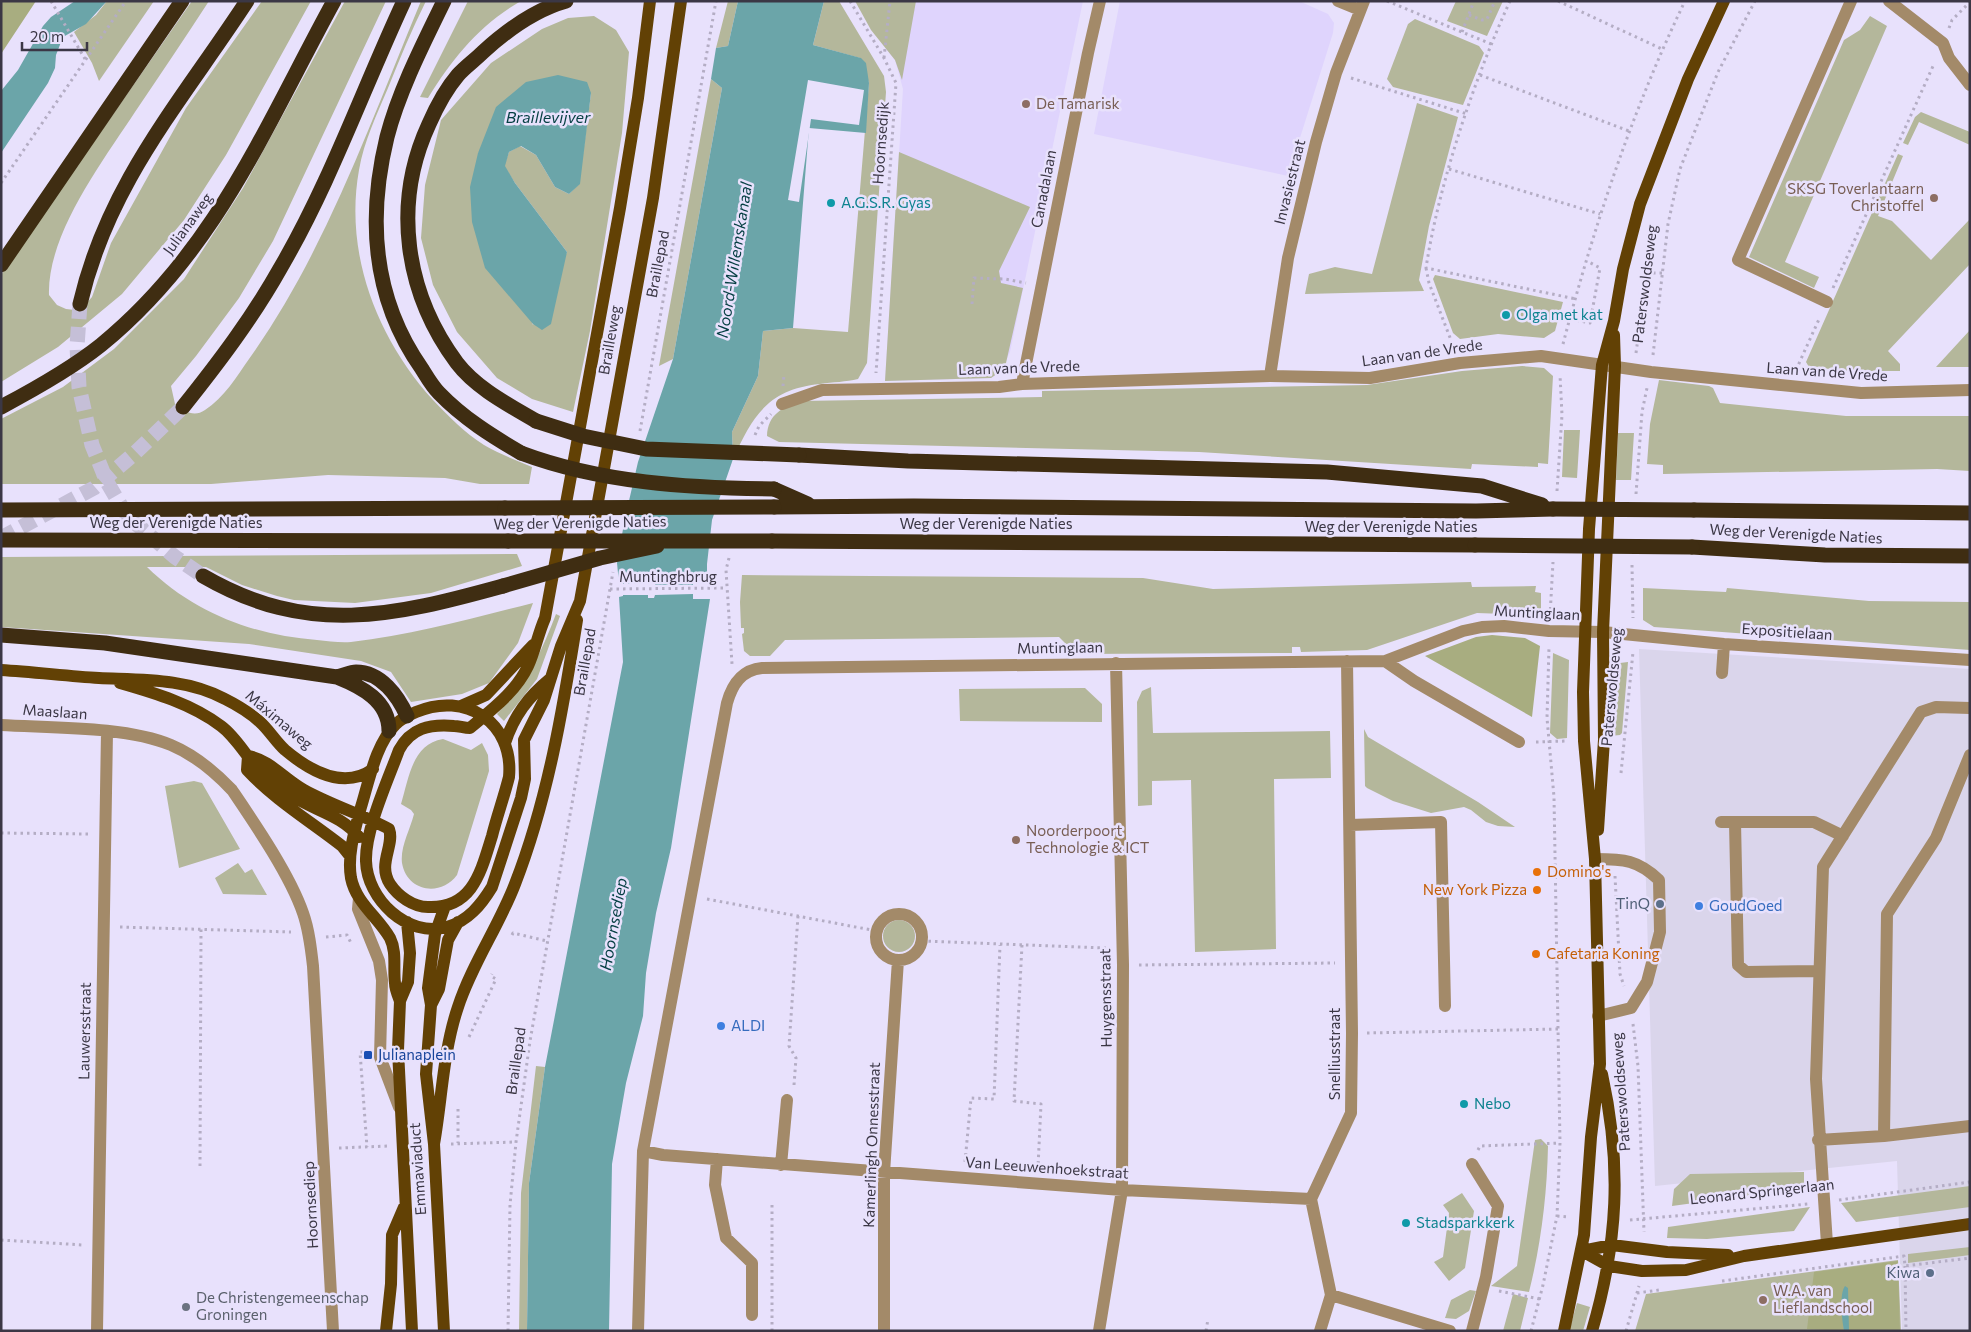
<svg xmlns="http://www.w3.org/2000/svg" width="1971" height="1332" font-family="Commissioner,sans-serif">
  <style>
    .commercial { fill: #dad5eb }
    .built { fill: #dfd4fd }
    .green { fill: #b4b79b; fill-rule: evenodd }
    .forest { fill: #a8ad80 }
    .water { fill: #6ba5a9 }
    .pier { fill: #e8e1fc }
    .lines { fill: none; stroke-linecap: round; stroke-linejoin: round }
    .highway-tunnel { stroke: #c5bfd7; stroke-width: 15; stroke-dasharray: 15 8; stroke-linecap: butt }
    .path { stroke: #b4adc4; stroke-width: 3; stroke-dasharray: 2.5 4; stroke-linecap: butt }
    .minor { stroke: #a38a69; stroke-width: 12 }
    .major { stroke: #624105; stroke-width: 12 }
    .highway { stroke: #3f2d12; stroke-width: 15 }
    .highway-bridge { stroke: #3f2d12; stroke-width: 15 }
    .education-dot { fill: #8d6e63; stroke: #e8e1fc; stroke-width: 2 }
    .culture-dot { fill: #0f9aa8; stroke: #e8e1fc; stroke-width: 2 }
    .food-dot { fill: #e8710a; stroke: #e8e1fc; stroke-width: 2 }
    .service-dot { fill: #5c6f8a; stroke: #e8e1fc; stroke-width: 2 }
    .shop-dot { fill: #3f7fe0; stroke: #e8e1fc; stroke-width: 2 }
    .transit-dot { fill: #1a4fb4; stroke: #e8e1fc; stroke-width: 2 }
    .worship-dot { fill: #6b7280; stroke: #e8e1fc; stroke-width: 2 }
    .labels { text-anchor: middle; stroke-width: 5; stroke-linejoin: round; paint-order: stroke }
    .education-label { font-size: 15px; fill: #785e54; stroke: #e8e1fc; text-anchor: start }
    .street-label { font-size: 15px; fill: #3b3745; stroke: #e8e1fc }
    .culture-label { font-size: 15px; fill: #0d838f; stroke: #e8e1fc; text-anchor: start }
    .food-label { font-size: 15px; fill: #c56008; stroke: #e8e1fc; text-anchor: start }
    .service-label { font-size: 15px; fill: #4e5e75; stroke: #e8e1fc; text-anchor: end }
    .shop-label { font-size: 15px; fill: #366cbe; stroke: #e8e1fc; text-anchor: start }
    .transit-label { font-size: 15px; fill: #164399; stroke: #e8e1fc; text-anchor: start }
    .worship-label { font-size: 15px; fill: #5b616d; stroke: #e8e1fc; text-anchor: start }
    .water-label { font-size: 16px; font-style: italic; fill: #053f43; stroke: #e8e1fc }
  </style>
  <rect width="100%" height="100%" fill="#e8e1fc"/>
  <path class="commercial" d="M1639,649l331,20v662h-68l-5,-170 -242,25z"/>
  <path class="built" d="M892,1h191l-73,351 -9,19 -10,7 -106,3 18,-292 -8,-29 -8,-10z
    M1120,1h179l29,13 6,9 -1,10 -45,143 -194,-42z"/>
  <path class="green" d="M107,1h47l-55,80 -7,-18 -18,-31 22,-17z
    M192,1h17c-24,37 -49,74 -74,111 -32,49 -88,122 -86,183l8,10 9,4 9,1 9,-4 8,-9 19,-54 75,-135 76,-107h49l-85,154 -42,65 -62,74 -64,53 -57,35v-107z
    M345,1h41l-113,240 -34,57 -43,58 -25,30 4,18c9,7 19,14 30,6 19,-12 32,-34 44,-51 77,-108 121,-236 172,-358h5c-14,28 -26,57 -38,87 -11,26 -24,53 -29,82 -15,84 18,168 74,230 15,16 32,33 51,45 15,9 32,15 48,22l-3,17h-49l-35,-6 -117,-3 -117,9h-210v-65l62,-32 51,-38 70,-70 59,-91z
    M468,1h53c-41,23 -69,58 -93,97l-8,-1z
    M728,1h10l-10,45 -12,2z
    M824,1h15l45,75 2,16 -19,271 -9,16c-12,3 -25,3 -38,5 -51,5 -67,31 -87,75l-1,-27 26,-56 5,-45 30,-3 55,4 21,-249 -9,-25 -47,-13z
    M855,1h61l-14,79 -7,-20 -24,-30z
    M1456,1h47l-16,35 -40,-15z
    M594,16l22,14 13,22 -7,81 -32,198 -17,81 -41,-13 -35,-21 -40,-46 -24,-47 -12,-47 4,-53 16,-65 50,-57 51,-34 26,-11zM591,93l-12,91 -10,10 -14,-7 -19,-32 -16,-9 -11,6 -5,14 11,17 52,69 -34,73 -55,-172z
    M1870,16l17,10 -102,236 34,15 -5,11 -65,-31 95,-217 16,-10z
    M1415,19l64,27 5,7 -21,52 -70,-18 -6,-8 21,-55z
    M711,79l11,9 -49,271 -14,7z
    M1417,103l41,14 -29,109 -10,54 5,11 -119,3 4,-20 26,-7 37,7z
    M1921,112l49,20v13l-51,-23 -11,23 -5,-2 12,-26z
    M899,152l131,55 -31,64 2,12 22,5 -17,75 -5,8 -10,7 -106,3z
    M1898,154l5,2 -25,60 14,5 39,39 39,-41v45l-82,87 12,13v7h-49l-42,-4 -3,-5z
    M1435,275l128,27 -8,29 -11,7 -46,-4 -38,5 -7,-6 -20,-54z
    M1970,330v37h-34z
    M1522,366l22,2 9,8 -5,88 -10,-1v4l-66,-3 -1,5 -272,-17 -420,-10 -12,-6c1,-22 15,-28 33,-35l242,-4v-6l325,-6 95,-14z
    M1659,380l50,6 4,2 7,15 126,13h124v55l-33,-2 -274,5v-9l-16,-1 3,-40z
    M1564,430h16l-3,48 -15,-1z
    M1618,433h16l-3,47h-15z
    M517,554l5,12 -91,27 -76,10 -61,-3 -17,-4 -35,-11 -36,-18h-59c47,46 106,68 170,73 11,1 23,3 34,2 62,-7 122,-24 182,-39l-15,40 -29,40 -27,11 -51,8 -20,-30 -30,-11 -112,-17 -248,-17v-70z
    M742,575l401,3 70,11 258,-7 1,5 64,-1 -1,6 6,1v18l-5,4 -59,-2 -110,37 -66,2 -1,-5h-8v6l-216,1 -17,-17 -274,3 -15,16h-20l-6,-5 -2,-17 2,-1v-5h-3l-1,-26z
    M1643,588l83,4 1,-4 142,13 101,1v48l-316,-23 -11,-7z
    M556,614l4,2 -23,63 -33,42 -7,-7c29,-31 44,-60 59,-100z
    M1553,653l16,7 -2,78 -10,1 -7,-6z
    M1628,662l-6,71 -2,2 -11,1 -1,-61 4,-11z
    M1151,687l2,46 177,-2 1,47 -57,1 2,170 -81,3 -4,-172 -39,1v24l-14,1 -1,-104 5,-11z
    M1085,688l17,16v18l-142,-1 -1,-32z
    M1364,729l4,8 110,65 37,25 -17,-1 -12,-4 -15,-12 -7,-3 -33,6 -38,-12 -26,-13 -2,-2z
    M443,739l28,11 11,-7 6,12 1,16 -32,104c-16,22 -50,17 -55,-12 -2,-16 8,-33 12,-49l-3,-4 -10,-6c8,-26 11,-60 42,-65z
    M194,781l8,2 38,66 -61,19 -14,-82z
    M238,863l7,10 7,-4 15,26 -44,-1 -8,-16z
    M883 936a16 16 0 1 1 32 0a16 16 0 1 1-32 0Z
    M536,1066l9,1 -16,116 -2,148h-8l2,-138z
    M1541,1139l7,7c-1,49 -7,98 -19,146l-38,-6 26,-20 18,-126z
    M1804,1172v16l-132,18 2,-17 16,-15z
    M1970,1186v21l-114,15 -15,-19z
    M1462,1193l12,18 -9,57 -16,13 -15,-19 9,-5 6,-44 -6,-8z
    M1810,1207l-16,24 -87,8 -40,-1 1,-11z
    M1970,1247v8l-62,8v-9z
    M1898,1260l3,71h-266l11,-37z
    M1470,1290l6,1 -7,20 -13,8 -11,-1 6,-18z
    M1513,1294l15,4 -8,33h-17z
    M1577,1303l13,4 -7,24h-14z"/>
  <path class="forest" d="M1,1h35l-35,53z
    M1492,635l33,3 15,8 -8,71 -107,-61 51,-19z
    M1898,1261l2,70h-51l-1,-4 -5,-3 1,7 -37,-2 7,-57z"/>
  <path class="water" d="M75,1h32l-21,23 -23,13 -7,18 -1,13 -7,15 -47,70v-62l17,-21 25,-44 8,-9z
    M738,1h86l-11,44 48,13 5,5 3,20 -3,50 -57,-5 -16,200 -30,3 -5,45 -26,56 1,27 -21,61 -5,44v16l-14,1v18h17l-39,249 -15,65 -10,60 -3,43 -17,67 -14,81 -3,167h-82l2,-148 16,-116 78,-405 -4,-65 4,-1v-13h-4l-2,-20 8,-45 13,-56 35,-103 49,-271 -11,-9 5,-31 12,-2z
    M558,75l29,7 4,11 -11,91 -11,10 -14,-7 -19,-32 -15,-9 -12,6 -4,14 10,17 52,69 -16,72 -9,6 -9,-6 -48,-56 -13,-46 -2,-35 8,-34 18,-46 30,-25z
    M1845,1286l3,2 1,43h-5c-2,-11 -5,-37 1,-45z"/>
  <path class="pier" d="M808,80l56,10 -5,35 -48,-6 -12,83 -11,-2z
    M648,580h7v5h38v9l-38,1 -1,3h-6v-3h-25v-11h25z"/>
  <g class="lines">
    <path class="highway-tunnel" d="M80,304l-3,42 2,41 13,58 15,37 20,34 48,41 28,19
      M1,538l93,-50 41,-35 48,-46"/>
    <path class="path" d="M51,1l34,58
      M850,1l34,57 12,25 -20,290
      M1387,1l104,43
      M1510,1c-36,79 -71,182 -84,267l150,31
      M1558,1l104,48
      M1469,15l13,5 5,-1 8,-18
      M1949,28l3,-8 18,-18
      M1462,32l12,-31
      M884,58l6,-57
      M1480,75l149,56
      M1351,78l116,36
      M1449,169l151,45
      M1,183l125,-182
      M1426,268l3,15 25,65
      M1833,288l101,-224
      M972,304l2,-26 31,1 21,4
      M1570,319l20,4 10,-55 -13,-7
      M1563,344c31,-118 69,-233 122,-343
      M1636,353l10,-74 5,-6h13
      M1653,355l15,-131 12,-55 38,-97 37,-71
      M1796,370l24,-53
      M783,386l1,-12
      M640,431l76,-430
      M755,435l4,-9 12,-12
      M1557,491l5,-76 -2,-40
      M1636,494l6,-82 5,-24
      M729,558l-3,12 6,94
      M1632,565l1,53
      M610,589l117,-1
      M1550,616l3,-54
      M1536,742l31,-1
      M1621,773l12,-121
      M1,833l89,1
      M1615,876l5,98 4,12
      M707,899l170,32
      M120,927l171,5
      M512,935l1,-2 34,8
      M326,937l21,-2 5,10
      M922,941l184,7
      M1022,945l-8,156 27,3 -3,63
      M1139,965l196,-2
      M1633,1024l5,42 6,166
      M1367,1033l192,-4
      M469,1037l27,-58 -5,-3 1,-2
      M363,1052h-3l7,95
      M794,1085l2,-27 -7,-12 9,-130
      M458,1109v34
      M451,1144l65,-2
      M339,1148l49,-2
      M1478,1150l2,-4 80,-3
      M965,1162l6,-64 23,1 6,-154
      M200,1166l1,-237
      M1839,1200l131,-18
      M772,1205v126
      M1557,1216l12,1
      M1630,1220l178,-16
      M1,1240l82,5
      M1905,1266l1,65
      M1722,1281l182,-25 1,10 65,-8
      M1499,1291l41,8
      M1637,1293l22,-3
      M508,1331l2,-126 6,-63 14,-101 83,-469
      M1206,1331l2,-12
      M1531,1331l12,-46 14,-69 3,-73 -6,-346 -7,-79 2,-71
      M1626,1331l13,-45"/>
    <path class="minor" d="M1338,1l22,9
      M1889,1l54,42 6,15 21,27
      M1827,302l-89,-42 113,-259
      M1270,376l18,-118 28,-116 20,-69 28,-72
      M1022,384l66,-331 12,-52
      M782,404l40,-14 177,-3 23,-3 248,-8 100,2 90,-15 81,-7 110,16 210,21 109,-3
      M1385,661l78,-30 19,-4 22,-1 45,5 54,1 121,12 246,16
      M1722,673l2,-29
      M1,725c50,3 125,1 170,20 24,10 43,26 61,45 23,34 58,85 71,123 6,17 8,35 10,53l20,365
      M1970,755l-34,83 -49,76 -3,222 86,-10
      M1721,822h93l29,14
      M1735,822l3,143 8,7 73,-1
      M1350,825l91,-3 4,184
      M1595,859c29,0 43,1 64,21l1,52 -13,50 -16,26 -33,8
      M359,898l-1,11 21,52 3,19 -2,77 19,50
      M876 937a23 23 0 1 1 46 0a23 23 0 1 1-46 0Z
      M1818,1140l66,-4
      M643,1151l20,4 459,35 189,9
      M717,1159l-2,26 11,53 26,25v52
      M1472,1164l26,42 -12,71 -14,54
      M781,1165l6,-65
      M1827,1244l-11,-165 7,-212 98,-155 15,-5 34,1
      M1331,1295l119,36
      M97,1331l10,-599
      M638,1331l5,-180 84,-448c5,-18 14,-33 35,-35l623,-7 29,20 105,61
      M884,1331v-158l14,-213
      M1099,1331l23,-141 1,-225 -7,-302
      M1320,1331l11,-36 -20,-96 40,-86 1,-80 -5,-372"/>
    <path class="major" d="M650,1l-12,97 -18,110 -75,410c-7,16 -10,33 -17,48 -12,26 -37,44 -58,62 -6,0 -11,-2 -16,-2 -25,-2 -43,2 -55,24 -11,30 -34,80 -33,111 1,38 41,77 81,66 21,-6 34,-22 45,-40l29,-89 4,-19 -1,-39 20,-40 17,-54 19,-45 73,-403 28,-197
      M1,670c33,2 66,6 98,8 43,2 87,0 126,21 12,6 25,14 35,23 9,8 16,20 25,28 25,21 59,40 88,19
      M120,683c35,10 72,21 101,43 15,11 25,30 37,43 9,10 22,18 33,26 23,16 49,19 68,42
      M461,706l25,-11 47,-50
      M505,743c9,-27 23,-46 45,-64
      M248,756c22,4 36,23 56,34 27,15 57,24 85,39 6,16 -12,35 1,55 8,12 23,23 38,23 45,2 53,-36 64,-71 5,-20 12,-39 17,-59 5,-55 -44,-86 -93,-65 -7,3 -14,6 -20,12 -20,19 -27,57 -35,83 -6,22 -14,48 -10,71 5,25 27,39 39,60 7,14 3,30 5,45 0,6 3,13 5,18
      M248,756l-1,14c28,30 63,51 95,76l8,10
      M1598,830l6,-90 -1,-108 12,-266 -1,-31
      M407,922l3,31 -2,29 -8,19 -2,49 14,281
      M431,1005l8,-16 9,-49 10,-18
      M434,1144c8,-45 9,-93 24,-137 14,-43 41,-81 57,-123 33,-85 48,-175 62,-264
      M1582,1251l27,15 33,5 44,-1 58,-14 226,-32
      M1582,1251l30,-6 55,7 61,3
      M386,1331l5,-47 1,-49 12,-28
      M444,1331l-10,-187 -8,-70 5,-69 -3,-17 7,-54 10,-28
      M1564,1331l20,-96 7,-98 9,-73 -5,-205 -11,-118 -1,-49 6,-163 13,-164 12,-44 9,-52 17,-65 48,-125 36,-78
      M1592,1331c26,-89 30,-166 10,-257"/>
    <path class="highway" d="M444,1c-21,43 -45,90 -57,136 -20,82 -15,161 35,232 5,8 10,17 17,24 24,25 53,43 82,60
      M1,265l181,-264
      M80,304c28,-121 101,-202 167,-303
      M1,407c34,-18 70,-38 100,-62 115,-94 164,-218 233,-344
      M183,407c36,-45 70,-90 98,-140 49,-84 82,-178 123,-266
      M536,421c-27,-16 -60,-33 -79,-58 -52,-70 -65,-159 -28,-239 7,-16 17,-35 29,-49 7,-8 17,-15 25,-23 24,-22 51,-42 83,-51
      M799,455l109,6 419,11 155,14 60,19
      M774,489l34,15
      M774,507l140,-1 562,5 77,-2
      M1,510l504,-2
      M1694,510l276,3
      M1,540l507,1
      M772,541l703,4
      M1692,547l133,8 145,1
      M203,576c105,61 191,40 300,10
      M1,635l104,8 232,34c25,10 52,24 52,54
      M337,677c6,-1 13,-5 19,-5 25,0 42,24 51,44"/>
    <path class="highway-bridge" d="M536,421l47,15 63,13 153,6
      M521,453c80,30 168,35 253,36
      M505,508l269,-1
      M1553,509l141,1
      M508,541h264
      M1475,545l217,2
      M503,586l97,-28 57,-12"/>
  </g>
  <g class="education-dot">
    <circle cx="1026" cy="104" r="5"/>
    <circle cx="1934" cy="198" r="5"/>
    <circle cx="1016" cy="840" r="5"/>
    <circle cx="1763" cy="1300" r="5"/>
  </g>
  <g class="culture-dot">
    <circle cx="831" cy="203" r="5"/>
    <circle cx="1506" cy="315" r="5"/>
    <circle cx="1464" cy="1104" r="5"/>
    <circle cx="1406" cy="1223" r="5"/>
  </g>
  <g class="food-dot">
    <circle cx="1537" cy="872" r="5"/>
    <circle cx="1537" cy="890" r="5"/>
    <circle cx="1536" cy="954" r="5"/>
  </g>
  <g class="service-dot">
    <circle cx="1660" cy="904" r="5"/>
    <circle cx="1930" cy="1273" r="5"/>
  </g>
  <g class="shop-dot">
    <circle cx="1699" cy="906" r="5"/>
    <circle cx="721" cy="1026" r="5"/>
  </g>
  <rect class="transit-dot" x="363" y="1050" width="10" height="10" rx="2.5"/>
  <circle class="worship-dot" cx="186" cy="1307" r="5"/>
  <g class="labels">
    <g class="education-label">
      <text x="1036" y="109">De Tamarisk</text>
      <text x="1924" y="194" text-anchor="end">SKSG Toverlantaarn<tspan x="1924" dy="17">Christoffel</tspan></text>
      <text x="1026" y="836">Noorderpoort<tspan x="1026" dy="17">Technologie &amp; ICT</tspan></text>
      <text x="1773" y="1296">W.A. van<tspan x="1773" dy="17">Lieflandschool</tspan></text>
    </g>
    <g class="street-label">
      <text transform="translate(881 143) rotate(-86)" y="5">Hoornsedijk</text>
      <text transform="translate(1290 182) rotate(-76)" y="5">Invasiestraat</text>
      <text transform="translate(1044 189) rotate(-79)" y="5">Canadalaan</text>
      <text transform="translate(188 224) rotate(-54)" y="5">Julianaweg</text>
      <text transform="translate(658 264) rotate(-79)" y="5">Braillepad</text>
      <text transform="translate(1645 284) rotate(-83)" y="5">Paterswoldseweg</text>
      <text transform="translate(610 340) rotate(-80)" y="5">Brailleweg</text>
      <text transform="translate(1422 353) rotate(-8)" y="5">Laan van de Vrede</text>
      <text transform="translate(1019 368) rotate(-2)" y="5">Laan van de Vrede</text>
      <text transform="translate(1827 372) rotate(4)" y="5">Laan van de Vrede</text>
      <text x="176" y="528">Weg der Verenigde Naties</text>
      <text transform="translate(580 523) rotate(-1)" y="5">Weg der Verenigde Naties</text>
      <text x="986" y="529">Weg der Verenigde Naties</text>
      <text x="1391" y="532">Weg der Verenigde Naties</text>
      <text transform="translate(1796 534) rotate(3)" y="5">Weg der Verenigde Naties</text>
      <text x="668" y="582">Muntinghbrug</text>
      <text transform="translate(1537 613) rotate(3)" y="5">Muntinglaan</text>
      <text transform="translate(1787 632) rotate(4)" y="5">Expositielaan</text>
      <text transform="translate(1060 648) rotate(-1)" y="5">Muntinglaan</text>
      <text transform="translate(585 662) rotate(-80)" y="5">Braillepad</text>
      <text transform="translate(1612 687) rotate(-85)" y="5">Paterswoldseweg</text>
      <text transform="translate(55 712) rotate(4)" y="5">Maaslaan</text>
      <text transform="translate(279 720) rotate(40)" y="5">Máximaweg</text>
      <text transform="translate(1106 998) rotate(-91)" y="5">Huygensstraat</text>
      <text transform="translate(85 1031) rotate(-89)" y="5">Lauwersstraat</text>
      <text transform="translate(1335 1054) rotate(-90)" y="5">Snelliusstraat</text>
      <text transform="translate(516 1061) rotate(-82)" y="5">Braillepad</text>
      <text transform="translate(1621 1092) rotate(-94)" y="5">Paterswoldseweg</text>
      <text transform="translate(872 1145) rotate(-88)" y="5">Kamerlingh Onnesstraat</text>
      <text transform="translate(1047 1168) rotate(4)" y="5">Van Leeuwenhoekstraat</text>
      <text transform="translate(418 1169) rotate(-94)" y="5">Emmaviaduct</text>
      <text transform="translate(1762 1192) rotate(-6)" y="5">Leonard Springerlaan</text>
      <text transform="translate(311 1205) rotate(-93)" y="5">Hoornsediep</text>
    </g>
    <g class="culture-label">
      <text x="841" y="208">A.G.S.R. Gyas</text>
      <text x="1516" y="320">Olga met kat</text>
      <text x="1474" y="1109">Nebo</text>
      <text x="1416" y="1228">Stadsparkkerk</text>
    </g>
    <g class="food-label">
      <text x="1547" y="877">Domino's</text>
      <text x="1527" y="895" text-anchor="end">New York Pizza</text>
      <text x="1546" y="959">Cafetaria Koning</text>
    </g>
    <g class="service-label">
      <text x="1650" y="909">TinQ</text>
      <text x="1920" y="1278">Kiwa</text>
    </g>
    <g class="shop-label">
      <text x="1709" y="911">GoudGoed</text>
      <text x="731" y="1031">ALDI</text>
    </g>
    <g class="transit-label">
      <text x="378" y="1060">Julianaplein</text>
    </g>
    <g class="worship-label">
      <text x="196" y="1303">De Christengemeenschap<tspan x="196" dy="17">Groningen</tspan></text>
    </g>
    <g class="water-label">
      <text x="548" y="123">Braillevijver</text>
      <text transform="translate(734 260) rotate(-81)" y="6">Noord-Willemskanaal</text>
      <text transform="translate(613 924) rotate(-80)" y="6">Hoornsediep</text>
    </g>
  </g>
  <rect width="1971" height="1332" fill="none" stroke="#3b3745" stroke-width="5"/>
  <path d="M22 42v8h65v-8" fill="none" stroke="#3b3745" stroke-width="2.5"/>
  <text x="30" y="42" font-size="15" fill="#3b3745" stroke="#e8e1fc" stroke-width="4" paint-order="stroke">20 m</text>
</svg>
